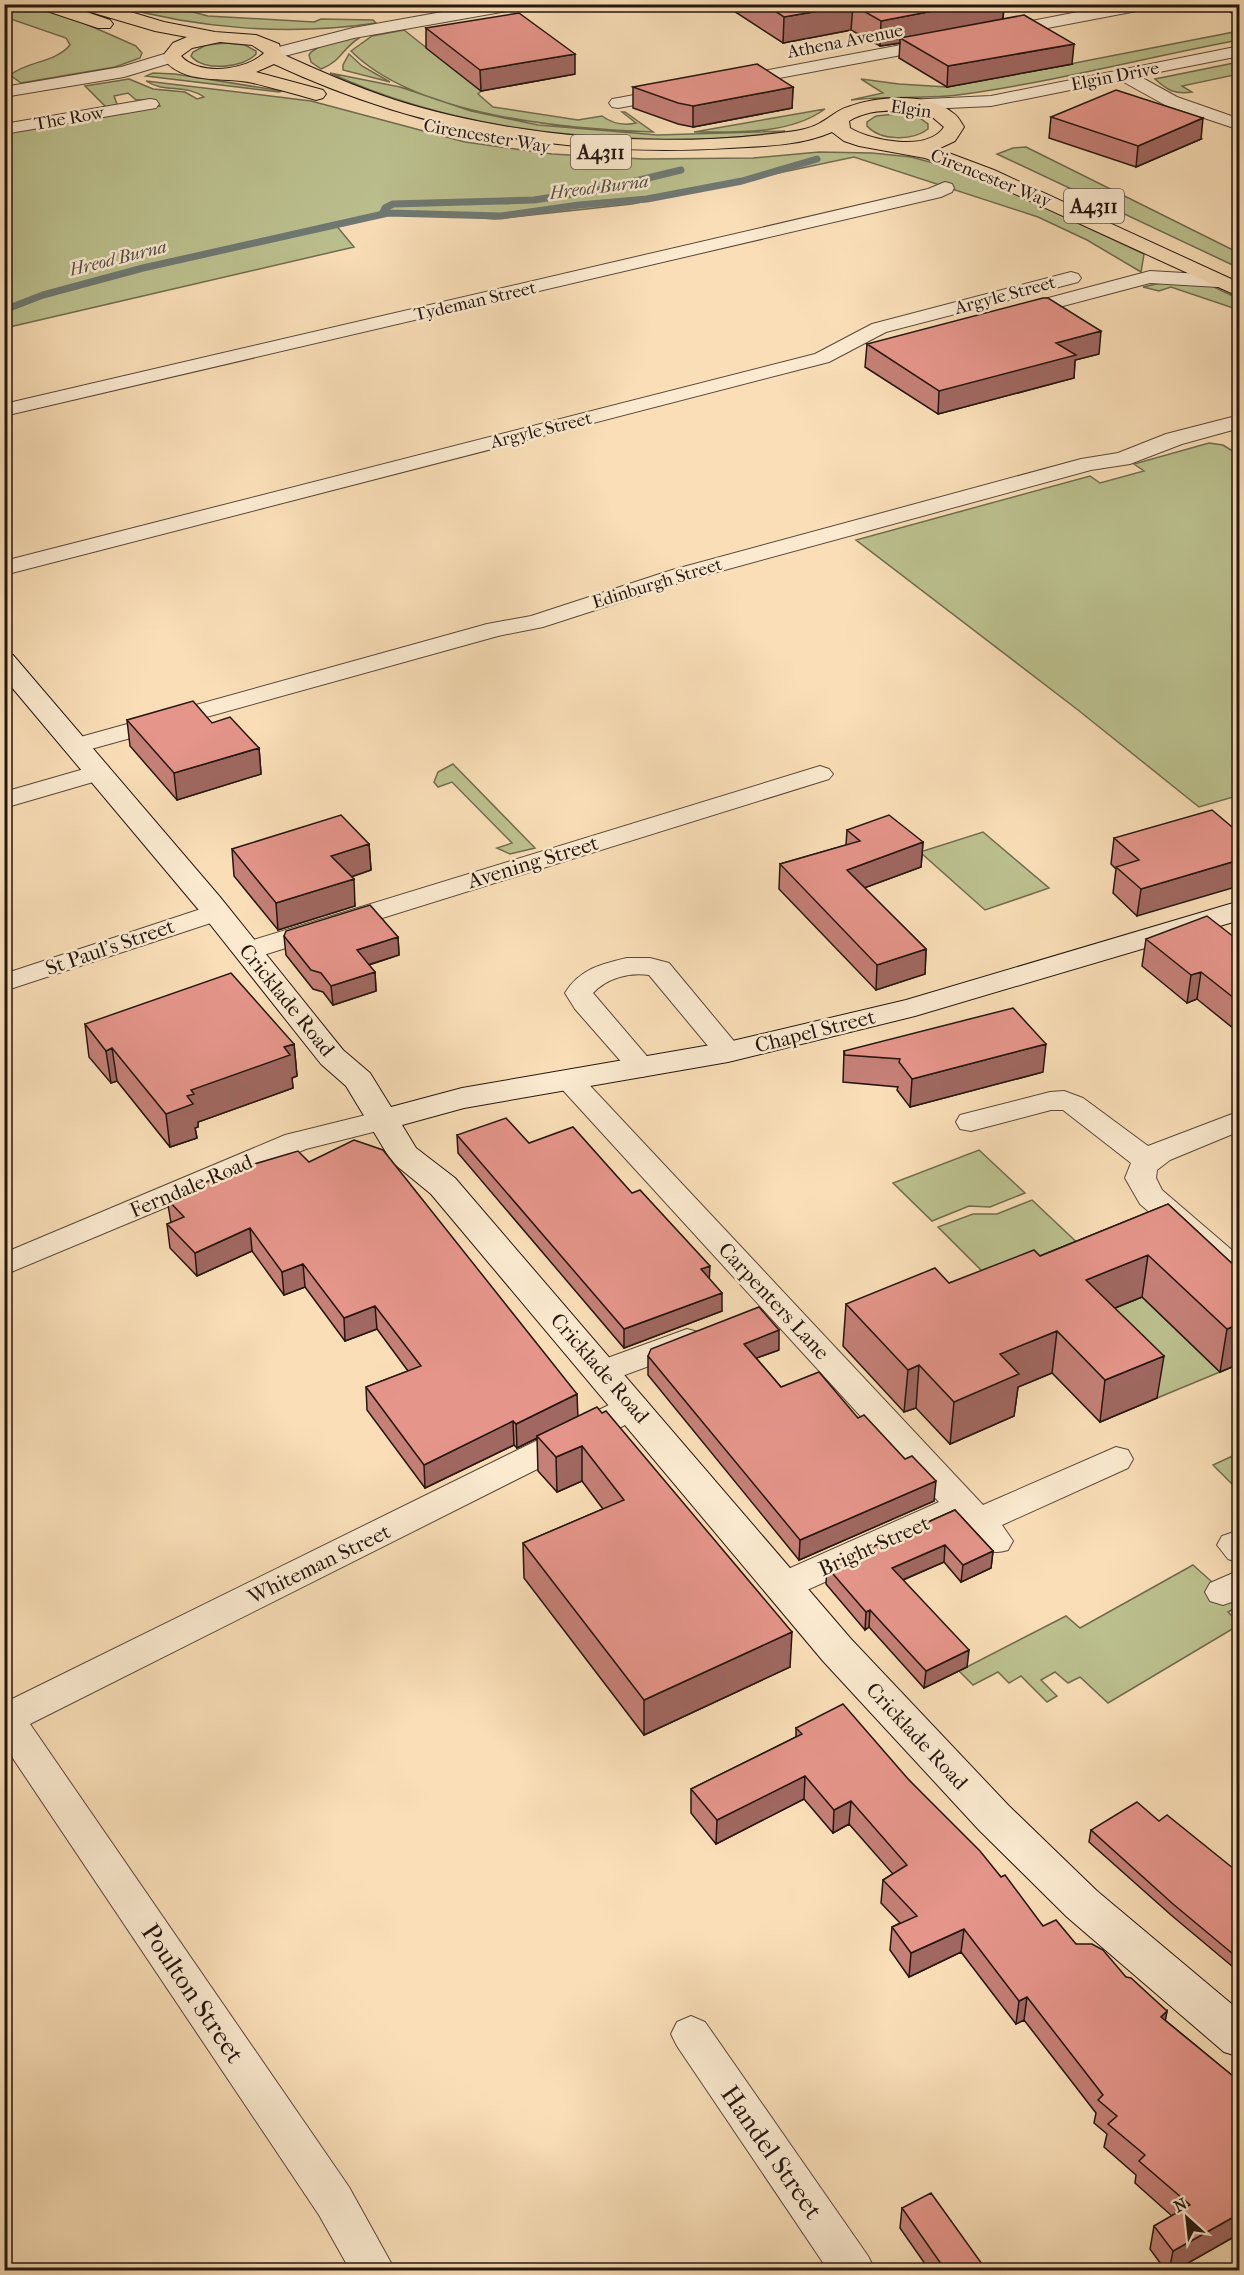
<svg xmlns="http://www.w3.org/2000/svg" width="1244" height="2275" font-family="'IM FELL French Canon',serif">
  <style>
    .green { fill: #bcc18f; stroke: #706c4f; stroke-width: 1.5 }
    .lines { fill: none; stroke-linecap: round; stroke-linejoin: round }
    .stream { stroke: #6f7973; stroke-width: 7 }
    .street-casing { stroke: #5a4839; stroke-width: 2 }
    .secondary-casing { stroke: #25160f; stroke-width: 2 }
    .primary-casing { stroke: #25160f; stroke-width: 2 }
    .street { fill: #fbead0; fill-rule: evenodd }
    .secondary { fill: #fbead0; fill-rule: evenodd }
    .primary { fill: #f9deb7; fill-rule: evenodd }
    .wall { fill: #c58077; stroke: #25160f; stroke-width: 1.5 }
    .shaded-wall { fill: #a06861; stroke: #25160f; stroke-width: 1.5 }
    .building { fill: #e5958a; stroke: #25160f; stroke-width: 1.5 }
    .labels { text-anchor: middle; stroke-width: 5; stroke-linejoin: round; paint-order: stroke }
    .far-street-label { font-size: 18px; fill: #25160f; stroke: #fbead0 }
    .far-water-label { font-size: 18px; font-style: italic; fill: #505049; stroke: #fbead0 }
    .shield { fill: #fbead0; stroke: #655649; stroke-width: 1.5 }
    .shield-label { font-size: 20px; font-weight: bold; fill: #25160f }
    .street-label { font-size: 21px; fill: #25160f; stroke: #fbead0 }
    .near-street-label { font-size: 26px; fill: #25160f; stroke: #fbead0 }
  </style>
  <rect width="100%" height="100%" fill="#f9deb7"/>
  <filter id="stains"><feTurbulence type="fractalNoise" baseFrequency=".00333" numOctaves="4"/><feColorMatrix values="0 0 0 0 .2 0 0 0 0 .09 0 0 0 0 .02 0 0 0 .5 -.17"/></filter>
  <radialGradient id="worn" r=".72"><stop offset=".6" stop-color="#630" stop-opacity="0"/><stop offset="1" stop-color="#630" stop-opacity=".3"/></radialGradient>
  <path class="green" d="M5,4c45,0 89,24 131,42l6,7 -2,5 -25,9 -94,16 -11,-8c17,-14 45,-12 60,-30l-4,-7 -61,-21z
    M114,5h52l42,11 106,6 7,-3 52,1 3,3c-86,13 -178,6 -262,-18z
    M404,30l77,61 -3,3 15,13 85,13 24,-4c11,8 21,10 34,7l-14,-11h3l28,20c-88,-3 -237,-16 -302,-81l21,-15z
    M1239,31v9c-91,17 -182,41 -274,54 -38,6 -76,1 -114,6l32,-7 -22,-14 38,5 48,3 74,-20 8,5z
    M357,36l2,2c-17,11 -19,24 -38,31l-10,-7 -2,-7 2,-3 11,-7z
    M226,43l19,2 11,6v3c-12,14 -53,18 -65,2l2,-4 13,-7z
    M349,54l13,12 28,16 -47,-12v-5z
    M1239,62v12l-57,12 10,6c-17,3 -25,-2 -37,-13z
    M153,73l22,1 107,17 -3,1 -133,-16z
    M330,73l70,14 71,24 67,14 120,10 127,-4c-43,8 -88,9 -132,8 -110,-2 -222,-19 -323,-66z
    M129,79l24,10 32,3 12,7 7,-2c-18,-13 -40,-4 -58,-16l165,20 154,41 87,12 91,5 110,-1 66,-6 53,1 39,4 45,12 39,15 149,70 -3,18 -54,-32 -49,-23 -184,-60 -222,47 -137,15 -101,-8 -59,13 19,23 -349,81v-195l155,-27 -6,-6h-18l-8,-7 -14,3 3,8 -10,4 -22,-22z
    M825,109c-36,26 -88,23 -131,23z
    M896,114l21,2 11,8v5c-15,12 -48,12 -61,-3v-4l9,-6z
    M1026,147l213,106v15l-242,-114 16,-6z
    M1161,283l49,2 29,14v11l-68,-23 -12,4 -16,-4z
    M1209,443l14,2 16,10 1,340 -41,12 -121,-97 -222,-170 234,-64 10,7 44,-12 -10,-7z
    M453,764l82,84 -25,6 -13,-6 15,-5 -60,-61 -14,5 -4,-5 4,-10z
    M983,832l66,56 -64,22 -65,-58z
    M979,1150l46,43 -35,14 -21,-1 -37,15 -39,-38z
    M1032,1200l73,69 -116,9 -51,-51 35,-13h24z
    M1142,1297l78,75 -63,26 -77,-76z
    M1239,1453v38l-26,-26z
    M1193,1565l46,41 -11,6 11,11v2l-131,78 -28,-26 -12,6 -13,-11 -14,8 16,16 -10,6 -26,-26 -12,7 -11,-11 -25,13 -14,-14 107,-55 14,12z"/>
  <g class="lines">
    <path class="stream" d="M382,214l3,-6 8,-4 141,-4 64,-10 83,-20
      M4,310l39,-15 100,-27 245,-55 113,3 78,-11 68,-6 95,-18 75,-22"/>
    <g class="street-casing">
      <path id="street" d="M487,4h39l-8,5 -164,29 -81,21 -8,-5 2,-4 86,-22z
        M1119,4h36l-8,5 -147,28 -8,-5 8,-5z
        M938,38l6,1 2,4 -2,4 -213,40 -6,-1 -3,-4 3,-4 6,-1z
        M1240,46v10l-101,20 38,21 63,22v11l-75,-25 -45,-25 -129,26 -85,4 -6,-1 -3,-4 3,-4 6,-1 85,-4z
        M171,52l8,5 -2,4 -53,16 -120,20v-10l117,-20z
        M672,88l6,1 3,4 -3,4 -60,11 -6,-1 -3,-4 3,-4 6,-1z
        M150,99l6,1 3,4 -3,4 -152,26v-10z
        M945,182l7,2 2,4 -2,4 -11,5 -937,219v-12l924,-215z
        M1150,271l68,4 7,2 3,4 -3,4 -7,2 -68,-4 -106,28 -7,-2 -3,-4 3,-4z
        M1071,272l7,2 3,4 -3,4 -192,50 -57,30 -825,213v-14l811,-207 57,-30z
        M1240,415v13l-58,16 -52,20 -39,6 -403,110 -145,47 -45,9 -414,115 -9,3 -9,-3 -4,-5 4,-5 421,-117 44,-8 141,-46 409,-111 37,-6 48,-19z
        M98,765l9,3 4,5 -4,5 -103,30v-16z
        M820,766l9,3 4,5 -4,5 -572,178 -10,2 -10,-2 -4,-6 4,-6z
        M216,904l10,2 4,6 -4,6 -222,73v-17z
        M627,958h23l19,5 69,83 4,6 -4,6 -10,3 -10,-3 -69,-83c-20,-3 -42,3 -56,18l64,75 -5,6 -10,3 -10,-3 -57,-65 -10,-16c15,-24 36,-29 62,-35z
        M570,1072l10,3 403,430 133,-58 12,3 5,9 -5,9 -126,57 11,16 -5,9c-26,8 -34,-10 -50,-28l-162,73 -13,4 -13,-4 -5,-9 5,-9 169,-75 -379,-415 -5,-6 5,-6z
        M1064,1091l19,7 65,48 92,-35v20l-70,29 -13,10 -1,8 6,12 78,67v28l-11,-3 -89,-78 -15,-26 6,-15 -68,-53h-12l-80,21 -11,-2 -4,-7 4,-7 90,-23z
        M382,1111l11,2 4,7 -4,7 -87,22 -302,126v-22l281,-118z
        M687,1329l11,3 5,8 -5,8 -95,35 -12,-3 -4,-8 4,-8z
        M633,1395l12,4 5,8 -5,8 -615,309 319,463 46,83h-45l-31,-55 -315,-470v-42l617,-304z
        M1234,1532l6,2v29l-12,-4 -11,-14 5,-9z
        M1240,1570v29l-17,6 -13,-4 -5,-9 5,-9z
        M691,2016l14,6 163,234 7,14h-47l-151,-224 -6,-12 6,-12z"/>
    </g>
    <g class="secondary-casing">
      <path id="secondary" d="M4,653l9,2 207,242 123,153 27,23 21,34 71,-19 266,-46 178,-42 334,-99v19l-325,96 -187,46 -264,46 -62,17 14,23 39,30 396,461 158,167 88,85 143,120v46l-16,-5 -157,-135 -88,-87 -156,-169 -392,-467 -39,-32 -46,-76 -25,-22 -123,-155 -194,-231z"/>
    </g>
    <g class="primary-casing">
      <path id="primary" d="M35,4h28l47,16 3,4 -3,4h-12l-60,-20z
        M74,4h30l60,18 51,10 41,3 23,9 3,10c37,17 74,33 113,46 116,37 256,48 377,34 16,-2 34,-3 48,-11 10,-5 17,-13 28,-16 29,-11 79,-15 105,6 5,3 8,9 11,14l-9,14 -17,8 56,21 246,113v14l-260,-119 -55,-20 -66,-12 -15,-5 -12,-9c-32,14 -69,14 -103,16 -158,10 -312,-17 -455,-84l-18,8 67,18 3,4 -3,4 -7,2c-21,-6 -42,-12 -63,-17 -30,-7 -71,3 -91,-26l11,-14 14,-6 -32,-6 -78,-23zM220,42l32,3 12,8c-18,18 -66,23 -83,3l11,-8zM908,111l23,5 13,11c-16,25 -72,14 -94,1l-1,-7c18,-11 39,-11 59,-10z"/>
    </g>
    <use href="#street" class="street"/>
    <use href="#secondary" class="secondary"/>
    <use href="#primary" class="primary"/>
  </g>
  <path class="wall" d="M723,4h298l-17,4 -1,11 69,45 -125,23 -48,-29 1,-15 -20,3 -29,-16 -68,13z
    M1216,4h23v13z
    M426,28l149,46 -94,17 -55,-43z
    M633,87h160l-1,21 -99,19 -15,-3 -45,-16z
    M1051,117l150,22 -65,28 -87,-29z
    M867,344l232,10 -24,6 -1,18 -136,36 -73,-47z
    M127,720l85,3 47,25 2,26 -84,26 -47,-54z
    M847,830l76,12 -2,25 -57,21 62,61 -1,25 -49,16 -97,-101 1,-25 66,-19z
    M1238,832l-101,84 -24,-23 3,-24 -5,-5 3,-26z
    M369,844l2,26 -20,7 4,29 -77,24 -44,-54 -2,-27z
    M284,936l114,1 1,18 -30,10 6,7 1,19 -43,14 -10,-13 -10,-3 -27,-34z
    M1146,939l93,2v92l-42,-34 -10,4 -45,-37z
    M85,1024l209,20 3,32 -5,2 1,10 -95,34v5l-3,1 2,10 -27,9 -53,-66 -6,2 -22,-26z
    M844,1051l199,21 -133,35 -13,-17 1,-3 -55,-5z
    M457,1135l72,8 103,50 77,86 13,32 -98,37 -166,-195z
    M231,1171l347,245 212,251 -146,68 -120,-157 -1,-35 80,-34 -21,-28 -25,11 -19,-21 -1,-33 -20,10 -3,-3 -89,43 -58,-78 -1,-23 42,-16 -31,-42 -32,12 -40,-54 -21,8 -32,-44 -55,25 -27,-28 -3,-24 4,-1 -4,-24z
    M1168,1204l71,66v94l-19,8 -78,-75 -27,11 42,90 -57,24 -48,-49 -34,14 -4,29 -64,28 -34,-36 -12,4 -61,-66 3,-42 103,-21 91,-27z
    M779,1350l-23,8 25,29 77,31 76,83 -135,59 -151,-185v-19z
    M955,1510l38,41 -2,17 -30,14 -17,-20 -41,18 64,87 -43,21 -55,-61 -4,3 -39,-46 1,-17z
    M796,1728l113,52 92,97 42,49 33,18 50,33 41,34 -2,9 74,61v153l-65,37h-8l-16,-22 4,-23 18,-10 -37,-33 1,-8 -32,-28 3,-13 -13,-11 2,-10 -72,-93 -8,4 -55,-72 -52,25 -19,-27 2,-23 8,-4 -19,-20 2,-23 10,-6 -44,-50 -16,9 -29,-34 -88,45 -25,-31v-24l105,-52z
    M1091,1830l148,43v99l-68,-57 -82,-73z
    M902,2208l85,63h-57l-30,-43z"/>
  <path class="shaded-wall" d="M969,4h52l-17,4 -2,15 -102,15v5l-20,3 1,-25z
    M853,5l-2,25 -68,13 1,-26z
    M1074,44l-2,20 -125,23 1,-21z
    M575,54v20l-94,17 -1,-21z
    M793,87l-1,21 -99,19v-21z
    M1203,118l-2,21 -65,28 2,-21z
    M1101,331l-2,23 -24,6 -1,18 -136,36 1,-23 117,-48z
    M259,748l2,26 -84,26 -3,-27z
    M923,842l-2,25 -76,28 2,-25z
    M369,844l2,26 -38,13 -2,-27z
    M1239,860v26l-102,30 4,-27z
    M354,879l1,27 -77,24 -2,-27z
    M398,937l1,18 -41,13 -1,-18z
    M926,949l-1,25 -49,16 1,-25z
    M375,972l1,19 -43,14 -2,-19z
    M1201,972l-4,27 -10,4 4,-28z
    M294,1044l3,32 -5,2 1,10 -95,34v5l-3,1 2,10 -27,9 -4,-33 21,-18 4,-6 93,-43z
    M1046,1044l-3,28 -133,35 2,-28z
    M112,1048l5,33 -6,2 -5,-32z
    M250,1228l2,23 -55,25 -2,-23z
    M1148,1255l-6,42 -62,25 6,-42z
    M303,1264l2,23 -21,8 -2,-23z
    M710,1266l-1,18 -8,-15z
    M722,1293v18l-98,37v-19z
    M375,1306l2,23 -32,12 -1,-23z
    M1239,1324v40l-19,8 7,-43z
    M779,1330v20l-36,13 1,-19z
    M1057,1331l-5,42 -34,14 -4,29 -64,28 4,-42 46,-48z
    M1164,1356l-7,42 -57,24 5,-42z
    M919,1365l-3,43 -12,4 4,-42z
    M577,1394l1,24 -41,18v2l-20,10 -1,-24z
    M513,1421l1,24 -89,43 -1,-23z
    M582,1446v35l-25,11 -1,-35z
    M936,1481l-2,20 -135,59 1,-20z
    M945,1545l-1,17 -53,23 1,-17z
    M993,1551l-2,17 -30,14 2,-17z
    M870,1610l-1,17 -4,3 1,-18z
    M792,1632l-2,35 -146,68v-35z
    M969,1650l-2,17 -43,21 2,-17z
    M805,1776l-1,23 -88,45 1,-24z
    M851,1801l-2,23 -16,9 1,-23z
    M964,1929l-3,23 -52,25 2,-24z
    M1027,1997l-3,23 -8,4 3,-23z
    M1167,2011l-4,23 -2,-17z
    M1239,2214v20l-65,37h-5l4,-20z"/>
  <path class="building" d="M764,4h205l-88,17 -28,-16 -69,12z
    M519,13l56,41 -95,16 -54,-42z
    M1024,15l50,29 -126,22 -48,-28z
    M757,64l36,23 -100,19 -15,-3 -45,-16z
    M1116,90l87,28 -65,28 -87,-29z
    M1043,298h5l53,33 -45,12 20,12 -137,36 -72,-47z
    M193,701l19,22 18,-6 29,31 -85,25 -47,-53z
    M1212,810l26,22 1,-1v29l-98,29 -25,-22 23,-7 -25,-22z
    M341,815l28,29 -38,12 23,23 -78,24 -44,-54z
    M889,815l34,27 -76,28 79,79 -49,16 -97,-101 80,-23 -13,-11z
    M370,905l28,32 -41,13 18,22 -44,14 -10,-13 -10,-3 -27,-34 2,-5z
    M1207,916l32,25v61l-38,-30 -10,3 -45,-36z
    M231,973l63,71 -10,3 6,8 -99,35 3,4 -7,2 6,8 -27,10 -54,-66 -6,3 -21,-27z
    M1013,1008l33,36 -134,35 -13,-17 1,-3 -55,-4 -1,-4z
    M506,1118l23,25 44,-16 59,66 8,-3 70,76 -9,3 21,24 -98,36 -167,-194z
    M354,1140l29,10 194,244 -61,30 -3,-3 -89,44 -58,-78 55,-21 -46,-60 -31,12 -41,-54 -21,8 -32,-44 -55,25 -28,-29 17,-7 -17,-18 64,-28 67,-20 11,11z
    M1168,1204l71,66v54l-12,5 -79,-74 -62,25 78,76 -59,24 -48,-49 -57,23 19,20 -65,28 -35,-37 -11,5 -62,-66 89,-36 14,15 85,-33 6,6z
    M759,1307l20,23 -35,14 37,43 38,-15 39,46 6,-3 41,44 7,-3 24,25 -136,59 -152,-184 3,-7z
    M597,1407l5,6 4,-2 186,221 -148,68 -121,-157 101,-43 -42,-54 -26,11 -19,-21z
    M955,1510l38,41 -30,14 -18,-20 -53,23 77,82 -43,21 -56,-61 -4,2 -39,-45z
    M843,1704l66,76 71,71 21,26 4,-2 38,51 13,-6 20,24h16l11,6 23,27 5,1 36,33 -6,6 78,64v133l-66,37 -19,-25 36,-21 -51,-44 6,-6 -37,-31 9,-8 -19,-16 5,-5 -76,-98 -8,4 -55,-72 -53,24 -19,-26 25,-11 -34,-36 24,-15 -56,-64 -17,9 -29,-34 -88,44 -26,-31 111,-55 -6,-6z
    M1137,1802l22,19 8,-6 72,58v86l-66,-55 -82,-74z
    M931,2193l56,78h-41l-44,-63z"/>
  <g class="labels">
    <g class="far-street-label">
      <text transform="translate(845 41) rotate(-11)" y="6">Athena Avenue</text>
      <text transform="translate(1115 76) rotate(-11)" y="6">Elgin Drive</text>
      <text transform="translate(911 109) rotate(8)" y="6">Elgin</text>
      <text transform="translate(69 118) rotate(-10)" y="6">The Row</text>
      <text transform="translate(487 136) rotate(10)" y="6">Cirencester Way</text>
      <text transform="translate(991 178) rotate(22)" y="6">Cirencester Way</text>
      <text transform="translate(1005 295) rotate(-15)" y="6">Argyle Street</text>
      <text transform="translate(475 301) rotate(-13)" y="6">Tydeman Street</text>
      <text transform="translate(541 430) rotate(-14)" y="6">Argyle Street</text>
      <text transform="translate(657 583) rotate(-17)" y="6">Edinburgh Street</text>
    </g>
    <g class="far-water-label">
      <text transform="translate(599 187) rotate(-7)" y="6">Hreod Burna</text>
      <text transform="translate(118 258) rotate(-14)" y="6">Hreod Burna</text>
    </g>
    <g class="shield">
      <rect x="571" y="135" width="60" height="34" rx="4.5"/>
      <rect x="1064" y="189" width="60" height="34" rx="4.5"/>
    </g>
    <g class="shield-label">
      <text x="601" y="159">A4311</text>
      <text x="1094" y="213">A4311</text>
    </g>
    <g class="street-label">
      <text transform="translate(533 862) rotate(-17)" y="7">Avening Street</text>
      <text transform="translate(110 947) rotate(-19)" y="7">St Paul's Street</text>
      <text transform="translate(287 1000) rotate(51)" y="7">Cricklade Road</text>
      <text transform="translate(815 1031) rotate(-14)" y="7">Chapel Street</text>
      <text transform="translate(191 1186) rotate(-23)" y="7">Ferndale Road</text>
      <text transform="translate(774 1301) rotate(47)" y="7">Carpenters Lane</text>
      <text transform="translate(600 1368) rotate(49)" y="7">Cricklade Road</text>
      <text transform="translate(874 1546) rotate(-24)" y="7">Bright Street</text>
      <text transform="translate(319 1564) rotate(-26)" y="7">Whiteman Street</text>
      <text transform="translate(917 1736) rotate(47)" y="7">Cricklade Road</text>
    </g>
    <g class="near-street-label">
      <text transform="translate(193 1993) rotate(56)" y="9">Poulton Street</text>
      <text transform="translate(772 2152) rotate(55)" y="9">Handel Street</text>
    </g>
  </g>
  <rect width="1244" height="2275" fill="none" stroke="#f9deb7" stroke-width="24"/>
  <rect x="6" y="6" width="1232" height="2263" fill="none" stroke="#25160f" stroke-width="3"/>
  <rect x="12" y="12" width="1220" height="2251" fill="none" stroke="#25160f" stroke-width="1.5"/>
  <g transform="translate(1187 2218) rotate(333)" stroke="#fbead0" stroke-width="4.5" paint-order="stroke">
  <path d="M0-4.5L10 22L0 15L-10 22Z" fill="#25160f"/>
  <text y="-9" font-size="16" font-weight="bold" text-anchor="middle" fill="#25160f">N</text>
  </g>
  <rect width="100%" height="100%" filter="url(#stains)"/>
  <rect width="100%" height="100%" fill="url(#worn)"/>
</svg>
